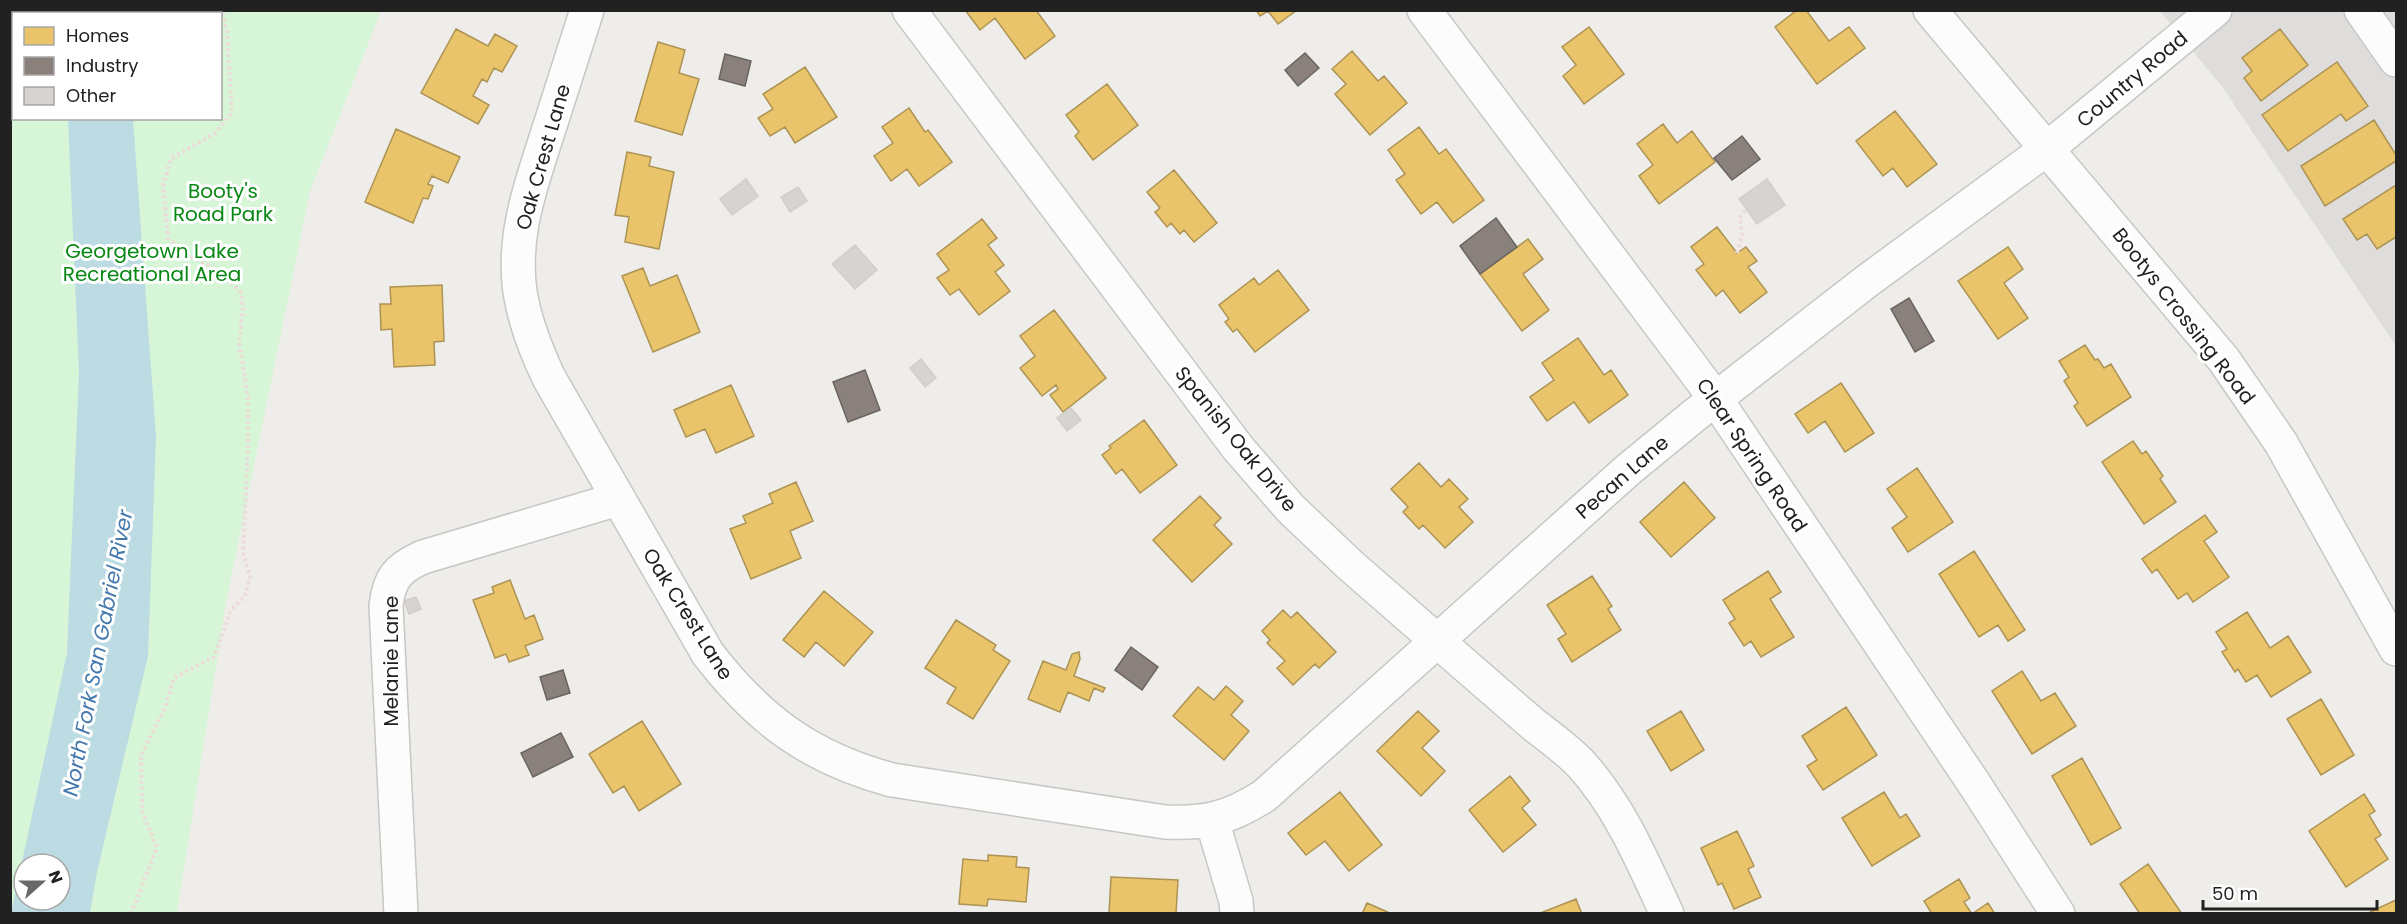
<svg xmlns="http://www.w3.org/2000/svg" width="2407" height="924" font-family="Poppins,sans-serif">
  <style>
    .residential { fill: #dedddb }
    .park { fill: #d7f5d7; fill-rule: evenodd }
    .water { fill: #bcdbe3; fill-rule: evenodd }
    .homes { fill: #e9c46a; stroke: #ad9354; stroke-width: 1.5 }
    .industry { fill: #8a817c; stroke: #6a6461; stroke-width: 1.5 }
    .building { fill: #d6d3d0; stroke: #d2cfca; stroke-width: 1.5 }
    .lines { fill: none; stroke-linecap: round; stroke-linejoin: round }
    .minor-casing { stroke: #c8c7c5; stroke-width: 36 }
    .path { stroke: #ecdcd9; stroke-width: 4; stroke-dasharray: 3 3; stroke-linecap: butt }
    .minor { stroke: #fdfcfc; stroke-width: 33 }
    .labels { text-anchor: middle; stroke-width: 6; stroke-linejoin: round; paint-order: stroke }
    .street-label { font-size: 20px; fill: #212121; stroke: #fff }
    .park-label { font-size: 20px; fill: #078713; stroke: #fff }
    .water-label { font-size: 21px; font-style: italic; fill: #4579ae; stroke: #fff }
  </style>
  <rect width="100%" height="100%" fill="#efede9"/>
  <path class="residential" d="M2160,11h236v335l-173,-258z"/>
  <path class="park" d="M10,11h371l-71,180 -84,412 -49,310h-166zM14,14h206v104h-206zM24,864h36v36h-36z"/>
  <path class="water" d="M68,119h65l23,318 -8,219 -51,216 -7,41h-79l56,-260 12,-281zM24,864h36v36h-36z"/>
  <path class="homes" d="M965,10h71l19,26 -30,23 -30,-41 -15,12z
    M1256,10h41l-19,14 -10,-13 -8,5z
    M1797,10h9l23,31 20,-14 16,21 -48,36 -42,-57z
    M1589,27l35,47 -40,30 -21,-28 13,-11 -14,-18z
    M456,29l32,17 7,-12 22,12 -15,26 -8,-4 -7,14 -5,-3 -9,17 16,9 -11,19 -57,-31z
    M2280,29l28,36 -47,36 -17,-23 8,-7 -10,-13z
    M658,42l27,8 -6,23 20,6 -17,56 -47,-14z
    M1352,51l26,30 6,-5 23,27 -37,32 -35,-41 11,-10 -14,-15z
    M2337,62l31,44 -22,15 -5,-7 -53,37 -26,-36z
    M805,67l32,50 -42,26 -10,-16 -15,9 -12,-18 15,-9 -10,-15z
    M1107,84l31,41 -45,35 -18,-24 4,-4 -13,-17z
    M909,108l16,24 3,-2 24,32 -33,24 -12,-17 -16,12 -17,-25 19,-13 -11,-16z
    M1895,111l42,53 -30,23 -14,-19 -10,8 -27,-35z
    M2374,120l22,35v6l-71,45 -24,-40z
    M1663,124l14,19 15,-12 23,31 -56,42 -20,-28 14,-11 -16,-21z
    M1419,127l20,27 7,-5 38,51 -31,23 -16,-21 -16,12 -25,-34 9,-6 -17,-24z
    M396,129l64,28 -12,26 -16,-7 -4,8 5,2 -5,13 -5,-1 -10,25 -48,-21z
    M627,152l24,5 -2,9 25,6 -15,77 -34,-7 4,-25 -14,-2z
    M1174,170l43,53 -23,19 -10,-12 -4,4 -9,-11 -4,4 -12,-15 5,-4 -13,-16z
    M2396,185v52l-19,12 -10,-15 -10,6 -14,-21z
    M982,219l15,19 -9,7 16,20 -9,7 15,19 -31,24 -20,-26 -9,6 -13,-17 12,-8 -12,-16z
    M1717,227l20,26 9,-6 11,14 -9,6 19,25 -27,21 -17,-23 -7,6 -20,-26 8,-6 -13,-17z
    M1528,239l15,20 -20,15 26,36 -27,21 -42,-57z
    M2008,247l15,22 -19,14 24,35 -30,21 -40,-58z
    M643,268l7,18 27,-11 23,57 -47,20 -31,-76z
    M1278,270l31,40 -54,42 -18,-23 -4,3 -8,-10 4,-3 -10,-14 35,-27 5,7z
    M442,285l2,56 -10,1 1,23 -41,2 -2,-38 -11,1 -1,-26h11l-1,-17z
    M1054,310l52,68 -43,34 -13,-17 8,-6 -2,-4 -14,11 -22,-28 15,-12 -15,-20z
    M1578,338l26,37 7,-5 17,25 -39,28 -15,-21 -27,19 -17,-24 24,-17 -12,-17z
    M2085,345l10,15 3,-1 6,9 7,-4 20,33 -44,29 -13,-20 4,-3 -14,-22 5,-4 -10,-16z
    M1841,383l33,50 -29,19 -20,-31 -17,12 -13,-19z
    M731,385l23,51 -38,17 -11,-24 -19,8 -12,-27z
    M1144,420l33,45 -37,28 -18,-24 -6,5 -14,-19 9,-7 -2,-2z
    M2133,441l9,13 4,-3 17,25 -3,3 16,23 -32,22 -42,-62z
    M1419,463l22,24 8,-8 19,20 -9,8 14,15 -28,26 -22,-23 -4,4 -16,-17 5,-5 -17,-18z
    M1917,468l36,54 -45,30 -16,-24 15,-11 -20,-28z
    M796,482l17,39 -23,10 11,27 -50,21 -21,-50 16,-6 -3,-7 30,-13 -4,-9z
    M1684,482l31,36 -44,39 -31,-35z
    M1200,496l21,22 -7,7 18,19 -40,38 -39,-42z
    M2205,515l12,17 -13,9 25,36 -36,25 -6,-9 -9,6 -21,-30 -5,4 -10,-14z
    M1974,551l51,79 -17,11 -10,-16 -19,12 -40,-63z
    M1768,571l13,21 -11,7 24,38 -33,20 -10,-16 -7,5 -15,-23 6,-4 -12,-19z
    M1592,576l20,30 -4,3 13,21 -49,32 -14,-23 8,-5 -19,-29z
    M510,580l15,39 9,-4 9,24 -18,7 4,9 -20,7 -3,-8 -11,4 -22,-58 21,-7 -2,-6z
    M824,591l49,41 -29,34 -28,-24 -12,15 -21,-17z
    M1283,610l8,8 6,-6 39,40 -17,16 -4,-4 -22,21 -16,-17 8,-7 -18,-18 3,-3 -8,-9z
    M2247,612l23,36 18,-12 23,36 -40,25 -14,-22 -11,7 -8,-13 -3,3 -13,-20 5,-3 -11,-17z
    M956,620l40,25 -3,5 17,11 -37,58 -26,-16 9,-15 -31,-20z
    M1079,652l1,7 -6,17 31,12 -2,4 -9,-4 -5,13 -21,-9 -8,20 -32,-13 15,-38 23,9 6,-16z
    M2022,671l19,30 14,-8 21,33 -44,28 -40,-63z
    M1226,686l17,15 -12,14 18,16 -25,29 -51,-44 25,-29 16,13z
    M2321,699l33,56 -33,20 -34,-56z
    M1846,707l31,48 -54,35 -16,-24 10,-6 -15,-24z
    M1418,711l21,20 -17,17 23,23 -24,25 -44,-45z
    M1681,711l23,39 -33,21 -24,-40z
    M642,721l39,63 -42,27 -15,-25 -11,7 -24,-39z
    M2082,758l39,70 -30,17 -39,-69z
    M1510,776l20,25 -8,7 14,17 -33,27 -34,-42z
    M1340,792l42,53 -33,26 -24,-30 -19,14 -18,-22z
    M1884,792l16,26 6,-4 14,22 -48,30 -30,-48z
    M2364,794l11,17 -6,4 12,20 -6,4 13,20 -42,28 -37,-56z
    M1737,831l17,35 -6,3 13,28 -27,12 -12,-26 -4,2 -17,-37z
    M988,855l29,2 -1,10 13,1 -3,34 -38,-3 -1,7 -28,-2 4,-45 25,2z
    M2148,864l34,50h-42l-20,-30z
    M1111,877l67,3 -2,34h-67z
    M1959,879l11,19 -6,4 8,12h-40l-8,-13z
    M1576,899l6,15h-44z
    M2396,900v14h-25l-1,-2z
    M1367,903l25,11h-30z
    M1988,903l7,11h-23z"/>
  <path class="industry" d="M1305,53l14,15 -21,18 -13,-16z
    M725,54l26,7 -6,25 -26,-7z
    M1742,136l18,23 -28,21 -18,-22z
    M1496,218l21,29 -37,27 -20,-28z
    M1909,298l25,43 -19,11 -24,-43z
    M865,370l15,40 -32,12 -15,-40z
    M1131,647l27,20 -16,23 -27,-20z
    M563,670l7,23 -23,7 -7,-23z
    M561,733l12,24 -40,20 -12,-24z"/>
  <path class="building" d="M746,179l12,17 -26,19 -12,-16z
    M1767,179l18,26 -28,19 -18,-25z
    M798,187l9,14 -17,11 -9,-15z
    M855,245l22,25 -22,19 -23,-25z
    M921,359l15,19 -11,9 -15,-19z
    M1071,408l10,12 -14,11 -10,-13z
    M416,597l5,12 -12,5 -5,-13z"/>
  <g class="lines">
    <g class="minor-casing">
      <path id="minor" d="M587,10c-13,41 -26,81 -39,122 -17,52 -36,104 -28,160 5,31 16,58 29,86l159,276c51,66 102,104 184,126l273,42c41,2 64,-4 99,-26l365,-327 67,-55 171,-133 181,-133 167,-138
        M909,10l329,438 53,61 59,56 184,160c16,12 32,24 46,38 40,44 62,97 87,151
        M1424,10l291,388 260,387 83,129
        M1930,10l294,350 57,83 115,206
        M2361,10l35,50
        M1212,820l24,81 1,13
        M401,914l-15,-308c3,-28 12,-38 37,-49l195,-58"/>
    </g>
    <path class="path" d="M1737,253l5,-18 -2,-17 6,-9
      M131,914l26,-66 -15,-37 -1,-56 24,-47 9,-30 40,-21 17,-47 14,-14 5,-19 -7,-25 5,-102v-53l-9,-54 4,-34 -2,-17 -7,-7 -20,-17 -24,-12 -22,-18 -5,-53 8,-26 44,-26 17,-20 -5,-82 -5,-21"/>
    <use href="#minor" class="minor"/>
  </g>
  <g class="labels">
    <g class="street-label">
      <text transform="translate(2132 79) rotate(-40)" y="7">Country Road</text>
      <text transform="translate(543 157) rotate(-74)" y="7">Oak Crest Lane</text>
      <text transform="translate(2184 316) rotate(52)" y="7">Bootys Crossing Road</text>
      <text transform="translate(1236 439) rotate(51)" y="7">Spanish Oak Drive</text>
      <text transform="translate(1752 455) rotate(56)" y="7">Clear Spring Road</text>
      <text transform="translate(1622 477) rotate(-41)" y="7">Pecan Lane</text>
      <text transform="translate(688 614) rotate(58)" y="7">Oak Crest Lane</text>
      <text transform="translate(391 661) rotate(-90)" y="7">Melanie Lane</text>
    </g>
    <g class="park-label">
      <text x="223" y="198">Booty's<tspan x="223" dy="23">Road Park</tspan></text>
      <text x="152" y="258">Georgetown Lake<tspan x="152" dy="23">Recreational Area</tspan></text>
    </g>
    <g class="water-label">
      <text transform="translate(98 653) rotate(-79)" y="7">North Fork San Gabriel River</text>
    </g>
  </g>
  <rect width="2407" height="924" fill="none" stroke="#212121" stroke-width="24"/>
  <rect x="12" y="12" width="210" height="108" fill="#ffffff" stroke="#a6a6a6" stroke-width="1.5"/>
  <rect x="24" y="27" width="30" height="18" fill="#e9c46a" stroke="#a6a6a6" stroke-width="1.5"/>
  <text x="66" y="42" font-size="18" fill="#212121">Homes</text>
  <rect x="24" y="57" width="30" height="18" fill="#8a817c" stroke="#a6a6a6" stroke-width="1.5"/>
  <text x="66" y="72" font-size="18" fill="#212121">Industry</text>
  <rect x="24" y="87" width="30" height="18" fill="#d6d3d0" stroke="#a6a6a6" stroke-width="1.5"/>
  <text x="66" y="102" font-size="18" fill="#212121">Other</text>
  <g transform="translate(42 882) rotate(69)"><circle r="28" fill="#ffffff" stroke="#a6a6a6" stroke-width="1.5"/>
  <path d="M0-4.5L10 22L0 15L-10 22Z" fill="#696867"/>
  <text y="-9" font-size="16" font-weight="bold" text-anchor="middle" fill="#212121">N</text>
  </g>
  <path d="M2203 900v9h174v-9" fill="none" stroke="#212121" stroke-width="3"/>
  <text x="2212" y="900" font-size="18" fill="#212121" stroke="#ffffff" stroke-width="4.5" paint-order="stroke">50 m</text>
</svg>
